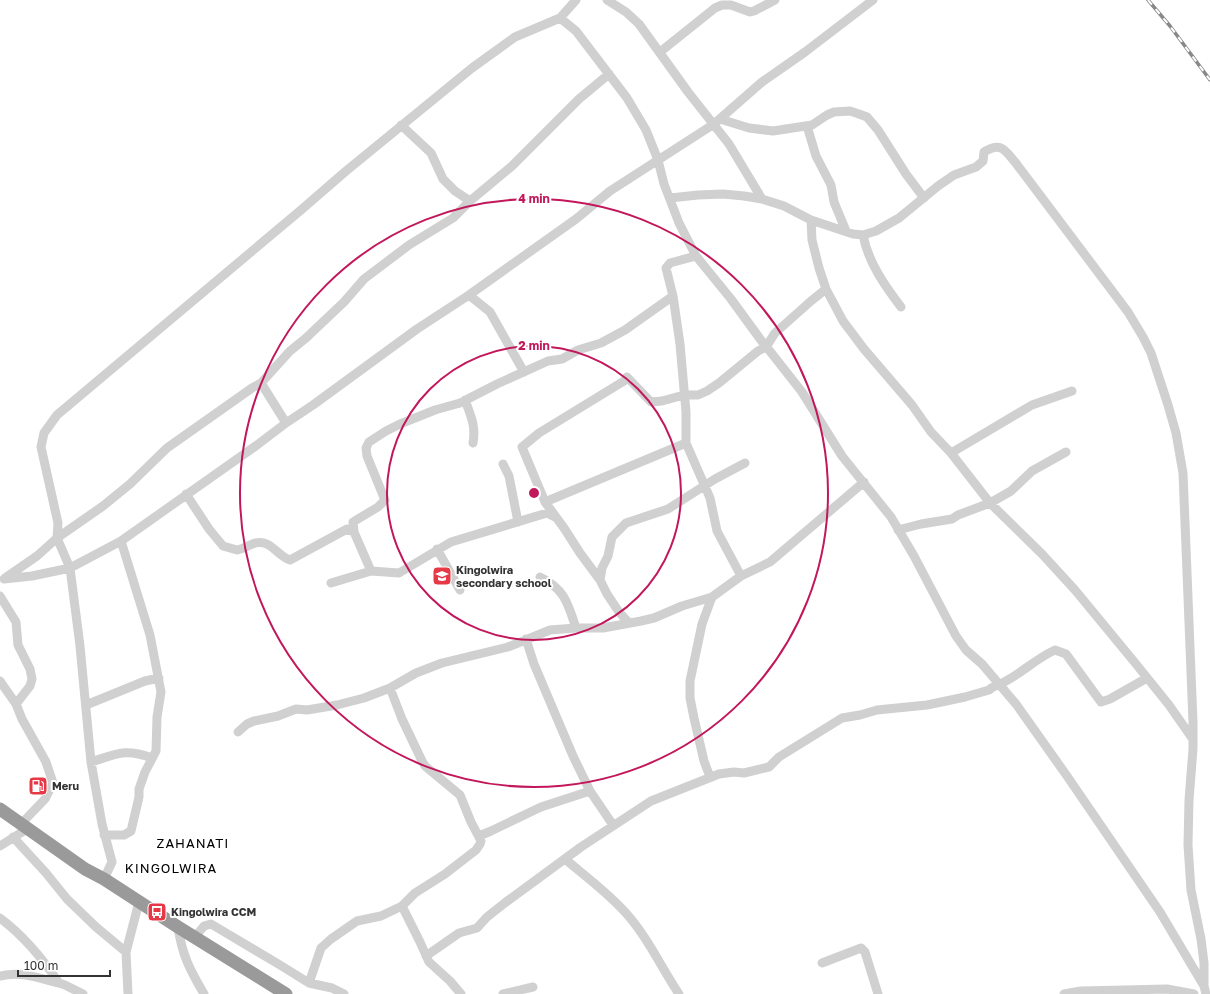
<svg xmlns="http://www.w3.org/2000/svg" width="1210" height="994" font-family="'Golos Text',sans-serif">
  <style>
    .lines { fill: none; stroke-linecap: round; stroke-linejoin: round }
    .minor { stroke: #d0d0d0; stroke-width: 9 }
    .highway { stroke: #9a9a9a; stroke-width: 13 }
    .rail-casing { stroke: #888; stroke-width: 3.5 }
    .rail { stroke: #fff; stroke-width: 2; stroke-dasharray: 6; stroke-linecap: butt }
    .ring { fill: none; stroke: #c2185b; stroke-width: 2 }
    .labels { text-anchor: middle; stroke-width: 4; stroke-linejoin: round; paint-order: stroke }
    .poi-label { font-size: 11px; font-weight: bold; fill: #333; stroke: #fff; text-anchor: start }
    .quarter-label { font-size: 13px; letter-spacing: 1px; fill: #000; stroke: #fff }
    .centre { fill: #c2185b; stroke: #fff; stroke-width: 2 }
    .ring-label { font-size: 12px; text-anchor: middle; font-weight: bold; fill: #c2185b; stroke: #fff; stroke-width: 4; stroke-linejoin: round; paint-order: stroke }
  </style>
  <rect width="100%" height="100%" fill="#fff"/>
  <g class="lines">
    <path class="minor" d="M607,0l19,12 13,12 49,68 41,52 33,55
      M560,18l16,13 51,67 19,32 12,30 6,24 15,39 17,33 35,43 35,48 3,3 33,42 40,64 49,61 23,39 42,80 10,14 16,14 34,40 51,72 93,136 44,74 2,8
      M660,52l55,-44 7,-3h9l19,7 4,-1 21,-11
      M720,119l29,9 24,3 39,-6 15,-10 7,-3 16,-1 9,3 8,3 11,13 28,44 18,24
      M401,125l30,28 12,26 12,12 15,10
      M807,126l9,30 15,29 3,17 12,29
      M670,198l28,-3 25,-1 21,2 18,3 22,7 27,14 42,14 10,1 13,-4 23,-13 39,-32 16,-11 22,-8 7,-6 1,-9c17,-10 20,-3 31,10l113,150 15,25 8,16 17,52 8,28 7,40 10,249v27l-4,51 -1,45 3,45 10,49 3,24v23
      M811,220l1,20 7,28 7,21 17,32 21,28 48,56 19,27 20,21 39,50 52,51 33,36 61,74 33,41 23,33
      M863,235c5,27 22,51 38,72
      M696,256l-26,7 -4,5 7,28 7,48 6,68v31l24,55 7,33 24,45
      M469,295l21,17 34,60
      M261,383l25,40
      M465,400c6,16 11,26 8,43
      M951,453l81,-48 40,-14
      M503,464l6,12 9,46
      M186,494l23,35 14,17 14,4c6,-1 12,-5 18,-7 16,-4 22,13 35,17l57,-31 7,3
      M545,502l141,-59
      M898,530l23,-6 31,-5 6,-4 32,-12 21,-12 21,-20 34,-19
      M437,549l23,41
      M371,571l-17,-39 -1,-10 25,-15 7,-7 -18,-44 -1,-8 3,-6 17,-11 14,-7 35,-14 25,-7 37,-19 51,-23 14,-2 16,-9 23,-7 24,-13 48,-34
      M540,577c25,12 28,27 36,51
      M5,578l32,-22 20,-18 1,-15 -17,-76 3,-14 13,-18 244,-205 45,-39 126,-103 43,-31 45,-19 16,-18
      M4,579l28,-3 38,-8 51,-27 136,-96 29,-22 27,-18 104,-76 52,-34 107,-76 34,-28 104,-67 48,-42 43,-30 68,-52
      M600,580l2,-12 6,-12 4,-19 14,-14 42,-14 47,-30 30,-16
      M331,583l40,-12 28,2 52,-31 96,-29 8,4
      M0,596l16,26 2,23 12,24 2,10 -2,7 -14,18
      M629,623l-10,-11 -12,-18 -7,-14 -20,-27 -16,-25 -19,-26 -23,-55 17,-14 85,-52 3,-4 24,25 11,-1 22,-6h14l9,-4 12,-8 39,-32 8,-4 9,-14 36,-32 15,-12
      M526,639l8,25 39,92 17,35 23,34
      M0,681l16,23 6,15 24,43 7,21 -8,16 -24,25
      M86,705l59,-24 14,-3
      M238,732l9,-8 7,-3 24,-5 18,-7 11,1 30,-5 27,-7 26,-10 26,-15 26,-10 66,-16 42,-17 26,-2h27l38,-7 13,-3 28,-12 30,-9 29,-21 29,-14 94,-80
      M91,762c26,-8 33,-14 61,-4
      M710,777l-6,-16 -10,-43 -4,-20v-17l12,-57 10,-27
      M104,835h20l7,-4 8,-34v-8l6,-17 11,-21 1,-34 4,-25 -11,-57 -29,-94
      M479,836l12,-5 50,-24 49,-16
      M13,837l33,36 21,26 29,28 30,25
      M0,846l27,-17
      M565,859c20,17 42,33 60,53 22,24 36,55 54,82
      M104,879l8,-17 -10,-38 -11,-62 -11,-116 -10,-78 -13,-30 46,-32 27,-22 37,-36 85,-60 9,-5 29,-32 16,-13 38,-36 20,-23 45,-34 44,-27 17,-17 42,-35 67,-67 30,-25
      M402,906l18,36 9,20 21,19 11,13
      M0,918c24,18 43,41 59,65l6,2 18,9
      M178,927c4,28 12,43 26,67
      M195,937l9,-11 7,-2 69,41 29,18 23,5 12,6
      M426,956l33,-23 18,-5 10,-11 19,-15 75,-55 70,-46 68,-27 15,-2 10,1 25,-6 10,-10 63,-39 18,-3 17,-5 50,-5 38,-8 24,-7c4,-4 7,-4 11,-6 20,-9 35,-25 55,-34l11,4 35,48 9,-3 37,-21
      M822,963l39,-15 4,4 13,42
      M0,976c21,-5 38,2 59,7
      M309,983l12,-35 10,-9 26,-18 24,-5 21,-10 13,-13 30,-19 31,-24 4,-6 1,-3 -10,-19 -11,-27 -35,-29 -3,-5 -20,-42 -12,-31
      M128,994l-2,-42 13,-50
      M503,994l30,-7
      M1064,994l17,-3 86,-2 27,5"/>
    <path class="highway" d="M0,809l85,60 19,10 74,48 108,67"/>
    <g class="rail-casing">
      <path id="rail" d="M1148,0l22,26 40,54"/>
    </g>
    <use href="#rail" class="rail"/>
  </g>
  <g class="ring">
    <circle cx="534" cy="493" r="147"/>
    <circle cx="534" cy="493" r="294"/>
  </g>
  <defs>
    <g id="school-square" transform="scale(1)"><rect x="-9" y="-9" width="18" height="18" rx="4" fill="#e63946" stroke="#fff"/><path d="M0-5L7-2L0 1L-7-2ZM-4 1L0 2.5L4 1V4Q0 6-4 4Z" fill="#fff"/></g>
    <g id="fuel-square" transform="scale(1)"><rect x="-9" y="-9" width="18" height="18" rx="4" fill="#e63946" stroke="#fff"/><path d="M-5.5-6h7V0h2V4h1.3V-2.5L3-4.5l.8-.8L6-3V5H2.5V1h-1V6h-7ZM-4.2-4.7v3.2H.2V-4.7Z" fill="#fff"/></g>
    <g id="bus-square" transform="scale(1)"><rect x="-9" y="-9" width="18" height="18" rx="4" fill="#e63946" stroke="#fff"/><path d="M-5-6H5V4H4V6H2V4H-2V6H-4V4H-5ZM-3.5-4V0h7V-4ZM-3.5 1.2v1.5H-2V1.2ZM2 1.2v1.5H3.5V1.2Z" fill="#fff"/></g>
  </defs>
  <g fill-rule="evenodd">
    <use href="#school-square" x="442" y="576"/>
    <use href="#fuel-square" x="38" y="786"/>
    <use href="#bus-square" x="157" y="912"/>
  </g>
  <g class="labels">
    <g class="poi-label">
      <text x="456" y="574">Kingolwira<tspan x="456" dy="13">secondary school</tspan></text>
      <text x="52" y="790">Meru</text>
      <text x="171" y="916">Kingolwira CCM</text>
    </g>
    <g class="quarter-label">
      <text x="193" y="848">ZAHANATI</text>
      <text x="171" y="873">KINGOLWIRA</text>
    </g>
  </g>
  <circle cx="534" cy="493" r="6" class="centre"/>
  <g class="ring-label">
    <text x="534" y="203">4 min</text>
    <text x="534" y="350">2 min</text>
  </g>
  <path d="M18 970v6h92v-6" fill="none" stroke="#333333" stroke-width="2"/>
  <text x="24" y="970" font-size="12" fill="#333333" stroke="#ffffff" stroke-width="3" paint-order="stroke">100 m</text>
</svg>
